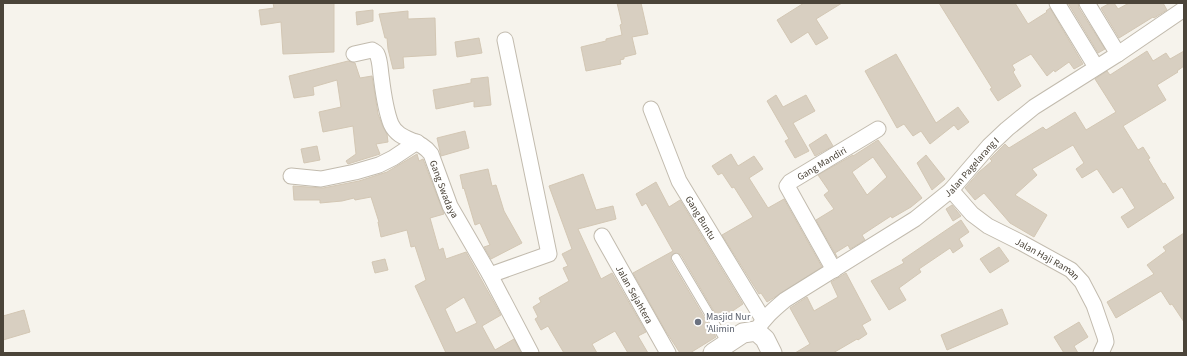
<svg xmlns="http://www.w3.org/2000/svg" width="1187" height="356" font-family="'Source Sans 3',sans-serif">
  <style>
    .building { fill: #d8cfc1; stroke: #d3c7b4; fill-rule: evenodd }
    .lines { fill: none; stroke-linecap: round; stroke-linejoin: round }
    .service-casing { stroke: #c2bbae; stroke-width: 10 }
    .minor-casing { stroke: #c2bbae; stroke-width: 17 }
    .tertiary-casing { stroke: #c2bbae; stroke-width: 21 }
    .service { stroke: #fff; stroke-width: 8 }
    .minor { stroke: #fff; stroke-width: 15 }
    .tertiary { stroke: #fff; stroke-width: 19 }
    .worship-dot { fill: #6b7280; stroke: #fff; stroke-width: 1.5 }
    .labels { text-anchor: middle; stroke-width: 4; stroke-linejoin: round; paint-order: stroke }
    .street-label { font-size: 10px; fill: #4b4439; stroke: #fff }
    .worship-label { font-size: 10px; fill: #5b616d; stroke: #fff; text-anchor: start }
  </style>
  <rect width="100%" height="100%" fill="#f6f3ec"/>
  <path class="building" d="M273,3h61v49l-51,2 -2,-32 -20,3 -2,-15 15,-2z
    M617,3h24l7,31 -16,3 4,17 -12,3v2l-4,1 1,4 -35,7 -5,-24 25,-6v-2l16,-4 -2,-10 2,-1z
    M804,3h38l-26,16 12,19 -12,7 -8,-13 -17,11 -14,-23z
    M939,3h76l13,21 19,-12 -1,-1 4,-3 33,56 -9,5 -5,-7 -14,10 -1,-2 -7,6 -16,-22 -19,11 3,5 -2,2 8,14 -23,15 -8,-12 2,-1z
    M1068,3h10l1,5 26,41 -7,4z
    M1110,3h4l4,6 11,-6h34l4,7 -13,8 -1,-1 -34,21 -18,-30z
    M373,10v11l-16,4 -1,-13z
    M408,11v8l27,-1 1,37 -33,2 1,11 -11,1 -5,-20 -1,-11h-2l-6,-24z
    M479,38l3,15 -25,4 -2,-15z
    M1147,51l6,10 13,-8 4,6 14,-8v15l-7,5 1,1 -21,13 9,15 -43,26 15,24 5,-3 7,11 -2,1 15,25 2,-1 9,15 -46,30 -7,-11 14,-9 -13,-21 -9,6 -16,-24 -15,9 -6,-9 8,-6 -11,-18 -41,24 5,6 -22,20 32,20 -13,22 -24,-14 -26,-30 -9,7 -10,-12 14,-16 13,-11 -2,-2 15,-15 4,4 34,-21 3,3 29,-18 11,18 30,-18 -21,-33 12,-8 3,4z
    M896,54l40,69 22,-16 11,15 -11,8 -4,-5 -24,19 -9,-13 -8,5 -9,-12 -7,4 -32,-57z
    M348,61l7,2 5,15 12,-2 6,38 5,13 4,7 1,8 -12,2 4,10 -32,10 -2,-3 10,-7 -3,-28 -30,6 -4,-20 22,-5 -4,-27 -24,7 1,8 -20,3 -5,-22z
    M488,77l3,28 -17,2v-6l-38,8 -3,-19 38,-7v-4z
    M776,95l7,12 23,-12 9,16 -22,12 16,28 -14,7 -10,-17 4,-2 -22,-38z
    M465,131l4,17 -28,8 -4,-18z
    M826,134l7,12 -18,10 -6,-11z
    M878,140l44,58 -11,9 -19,11 -1,-2 -29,19 3,5 -15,9 -2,-4 -13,8 2,4 -21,-37 18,-11 -10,-14 5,-4 -11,-16 35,-20v1zM873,157l14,20 -20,18 -15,-23z
    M317,146l3,14 -16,3 -3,-14z
    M417,154l2,7 4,-2 21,55 -14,4 9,32 4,-2 3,11 20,-7 35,63 -19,11 13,24 19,-11 7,14h-75l-31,-67 11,-6 -11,-34 -4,1 -4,-17 -26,7 -3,-15h1l-8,-25 -16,3 -1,-2 -12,3 -22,2v-3h-26l-1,-14 30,2 36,-7 28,-9zM464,297l13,26 -21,10 -11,-24z
    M731,154l7,12 16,-10 9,13 -14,9 19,30 16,-9 38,68 -55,35 -6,-9 -2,1 -37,-59 31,-18 -19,-30 -2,1 -10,-15 -4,2 -6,-9z
    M926,155l19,24 -13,11 -15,-27z
    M488,169l4,17 4,-1 8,26 18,32 -31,16 -7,-12 6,-2 -10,-22 -5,2 -11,-37 -1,1 -3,-14z
    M583,174l13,36 17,-4 3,13 -38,10 23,50 11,-6 34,59 -8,4 10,17h-20l-13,-22 -23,13 5,9h-33l-16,-27 -7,4 -6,-11 3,-2 -5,-10 8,-5 -2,-4 30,-17 -6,-13 5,-2 -6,-12 10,-5 -23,-63z
    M656,182l13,25 11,-7 63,104 -24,16 -38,-65 -5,-2 -3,1 -2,4v3l45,76 -26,16h-10l-15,-23 -32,-57 40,-22 -27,-48 -4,3 -6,-12z
    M952,205l9,11 -8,5 -7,-12z
    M961,220l8,12 -10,7 4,7 -10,7 -3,-5 -31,21 2,3 -22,16 7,12 -17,10 -18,-29 33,-18 -2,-3z
    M1184,233v89l-12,-18 -2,1 -9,-14 -45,27 -9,-16 47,-28 -7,-9 19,-14 -3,-4z
    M999,247l10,14 -19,12 -10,-14z
    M385,259l3,11 -13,3 -3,-11z
    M846,273l25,47 -9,5 5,9 -9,6 -1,-1 -24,14h-38l15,-9 -20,-36 17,-11 7,14 24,-14 -7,-15z
    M1002,309l6,15 -61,26 -6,-15z
    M24,310l6,22 -27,8v-24z
    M1079,322l9,15 -14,9 4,7h-14l-10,-16z"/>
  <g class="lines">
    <g class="service-casing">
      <path id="service" d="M676,258l51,86"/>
    </g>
    <g class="minor-casing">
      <g id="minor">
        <path d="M1057,3l39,64"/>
        <path d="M1087,3l31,51"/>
        <path id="s1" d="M354,54l18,-4c3,2 3,1 5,4 3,6 3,14 4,21 2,16 4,34 10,49 8,18 29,14 40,30l19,52 40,69 41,78"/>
        <path id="s2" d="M651,109l28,72 84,138"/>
        <path d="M291,176l30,3 34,-7 24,-7 14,-7 24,-16"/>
        <path id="s3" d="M951,190l21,24 16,12 34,17 49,27 11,12 12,23 11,32 1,5 -5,11"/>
        <path id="s4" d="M602,236l66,117"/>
        <path id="s5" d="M834,270l-47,-84 3,-4 88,-53"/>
        <path d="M490,275l59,-21 -44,-214"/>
        <path id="s6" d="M756,331c8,-13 17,-21 29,-31l130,-81 36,-29 38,-44 18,-17 27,-22 84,-53 66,-45"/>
      </g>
    </g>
    <g class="tertiary-casing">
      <path id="tertiary" d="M713,353l30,-20 13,-2 9,8 7,14"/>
    </g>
    <use href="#service" class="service"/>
    <use href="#minor" class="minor"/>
    <use href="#tertiary" class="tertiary"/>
  </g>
  <circle class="worship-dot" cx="698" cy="322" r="4"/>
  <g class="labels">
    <g class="street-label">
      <text dy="4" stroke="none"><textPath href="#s5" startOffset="138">Gang Mandiri</textPath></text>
      <text dy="4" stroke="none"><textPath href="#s6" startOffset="273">Jalan Pagelarang I</textPath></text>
      <text dy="4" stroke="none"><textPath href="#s1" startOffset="185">Gang Swadaya</textPath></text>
      <text dy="4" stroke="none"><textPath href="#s2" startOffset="120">Gang Buntu</textPath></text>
      <text dy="4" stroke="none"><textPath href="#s3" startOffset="120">Jalan Haji Raman</textPath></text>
      <text dy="4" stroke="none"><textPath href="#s4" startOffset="67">Jalan Sejahtera</textPath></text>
    </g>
    <g class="worship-label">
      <text x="706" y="320">Masjid Nur<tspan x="706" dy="12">'Alimin</tspan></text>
    </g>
  </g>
  <rect width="1187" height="356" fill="none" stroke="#4b4439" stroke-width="8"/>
</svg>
